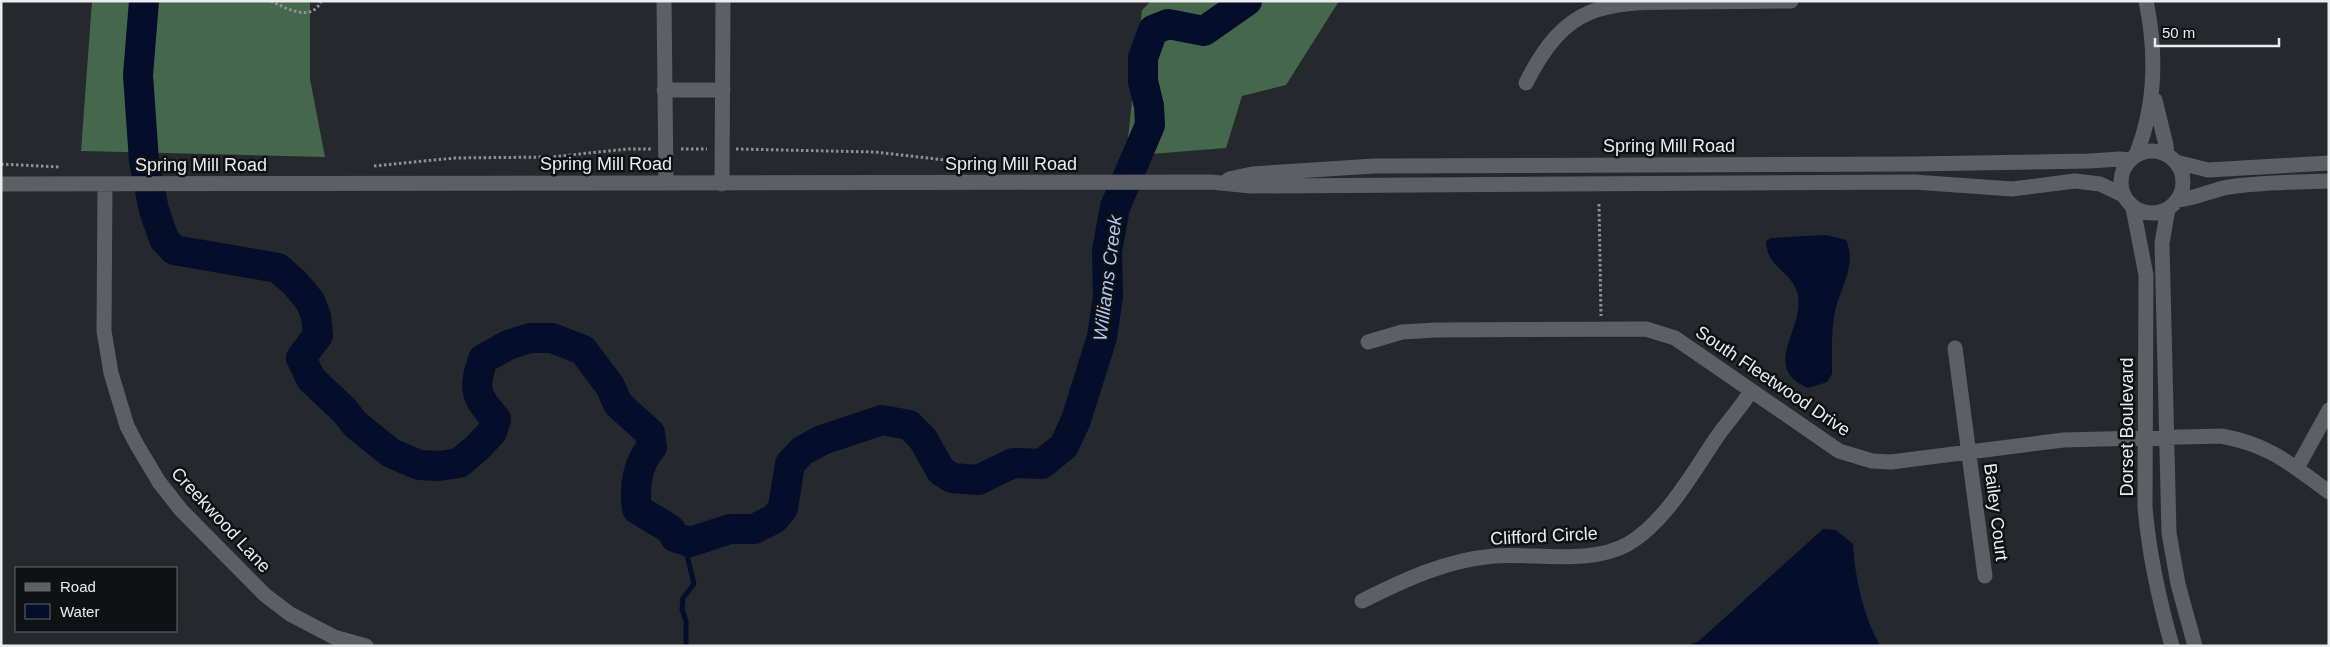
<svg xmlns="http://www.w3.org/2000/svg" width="2330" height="647" font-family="Helvetica,sans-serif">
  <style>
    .forest { fill: #45674b }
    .water { fill: #040d2a }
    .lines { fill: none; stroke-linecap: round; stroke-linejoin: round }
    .stream { stroke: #040d2a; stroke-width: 5 }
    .river { stroke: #040d2a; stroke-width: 30 }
    .path { stroke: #8e9093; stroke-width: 3; stroke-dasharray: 2.5 2.5; stroke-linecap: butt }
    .minor { stroke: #5c5f63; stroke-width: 15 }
    .labels { text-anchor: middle; stroke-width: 5; stroke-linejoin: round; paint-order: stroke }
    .street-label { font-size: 18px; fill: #eaecee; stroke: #101113 }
    .water-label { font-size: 19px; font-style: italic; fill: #b0c8f8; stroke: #101113 }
  </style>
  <rect width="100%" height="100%" fill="#25282c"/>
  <path class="forest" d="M92,1h218v78l15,78 -244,-6z
    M1151,1h188l-53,84 -44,11 -16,52 -100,8 16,-146z"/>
  <path class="water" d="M1826,235l20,5c11,25 -5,46 -11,71 -4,20 -3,43 -3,63l-5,8 -19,6c-50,-21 0,-62 -11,-96 -7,-23 -30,-23 -31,-51l5,-3z
    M1823,529l13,1 17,14c2,35 10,71 27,102h-193l12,-5z"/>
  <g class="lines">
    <path class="stream" d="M683,539l11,45 -11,14 -1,11 4,12v25"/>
    <path class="river" d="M144,1l-6,74 6,86 10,49 10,29 10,11 104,18 17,15 15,18 6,15 2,19 -17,23 10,21 33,31 12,15 35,28 28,12 20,1 20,-3 19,-16 14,-15 4,-13c-21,-23 -23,-30 -13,-60l25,-14 22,-7h22l31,12 27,36 8,18 32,29 2,14c-15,16 -18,41 -15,62l33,20 5,8 15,5 40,-13h24l20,-10 9,-11 7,-44 12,-13 20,-11 60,-20 27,5 14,14 18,32 11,7 26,2 35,-17 29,1 22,-18 12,-26 26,-83 6,-40 -1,-46 8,-44 35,-82 -1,-19 -6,-25v-23l10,-28 15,-6 36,7 43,-30"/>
    <path class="path" d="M271,1c14,7 41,22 50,0
      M681,149h26
      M736,149l139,3 114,13
      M1,164l58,3
      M374,166l81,-8 95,-1 79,-8h23
      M1599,204l2,112"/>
    <path class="minor" d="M664,1l2,182
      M1526,83c40,-80 77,-81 159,-81 35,0 71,-1 106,-1
      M664,90h59
      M2155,100l11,45 1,10
      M2121 182a31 31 0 1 1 62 0a31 31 0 1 1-62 0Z
      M2136,155c20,-50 21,-101 10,-154
      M2176,162l32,8 121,-7
      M1229,179l23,-5 122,-8 540,-2 175,-3 31,-2 9,1
      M1,184l1210,-2 40,4 663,-4 98,7 63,-8 25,3 23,11
      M105,184l-1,147 7,42 16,53 10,19 22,37 22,28 84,85 25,19 44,23 32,9
      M722,184l1,-183
      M2177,200c18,-1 34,-10 52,-13 33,-5 66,-5 100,-6
      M2133,208l13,67 -1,232c4,48 14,93 27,139
      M2168,209l-6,34 7,290 9,51 17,62
      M1368,342l34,-10 34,-2 210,-1 29,9 164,113 33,10 19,1 172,-22 158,-4c50,9 69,28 108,56
      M1955,348l30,228
      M2297,468l32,-58
      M1362,601c42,-21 84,-41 132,-45 41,-3 97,9 134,-12 39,-23 66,-74 91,-110 11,-15 23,-28 32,-43"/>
  </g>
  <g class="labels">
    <g class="street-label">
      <text x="1669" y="152">Spring Mill Road</text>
      <text x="606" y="170">Spring Mill Road</text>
      <text x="1011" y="170">Spring Mill Road</text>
      <text x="201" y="171">Spring Mill Road</text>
      <text transform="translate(1773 381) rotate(34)" y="6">South Fleetwood Drive</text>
      <text transform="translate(2127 427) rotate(-90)" y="6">Dorset Boulevard</text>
      <text transform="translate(1996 512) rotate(83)" y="6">Bailey Court</text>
      <text transform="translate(221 520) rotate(47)" y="6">Creekwood Lane</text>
      <text transform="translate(1544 536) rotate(-3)" y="6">Clifford Circle</text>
    </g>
    <g class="water-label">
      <text transform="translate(1107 278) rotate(-83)" y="7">Williams Creek</text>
    </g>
  </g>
  <rect width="2330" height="647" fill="none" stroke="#eaecee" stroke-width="5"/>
  <rect x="15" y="567" width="162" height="65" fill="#101113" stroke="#67696b"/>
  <rect x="25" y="583" width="25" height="8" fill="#5c5f63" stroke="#67696b"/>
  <text x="60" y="592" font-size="15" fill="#eaecee">Road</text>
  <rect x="25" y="604" width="25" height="15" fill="#040d2a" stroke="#67696b"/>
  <text x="60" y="617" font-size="15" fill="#eaecee">Water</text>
  <path d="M2155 38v8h124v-8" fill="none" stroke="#eaecee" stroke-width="2.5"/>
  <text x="2162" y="38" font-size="15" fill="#eaecee" stroke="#101113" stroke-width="4" paint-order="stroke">50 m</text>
</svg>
